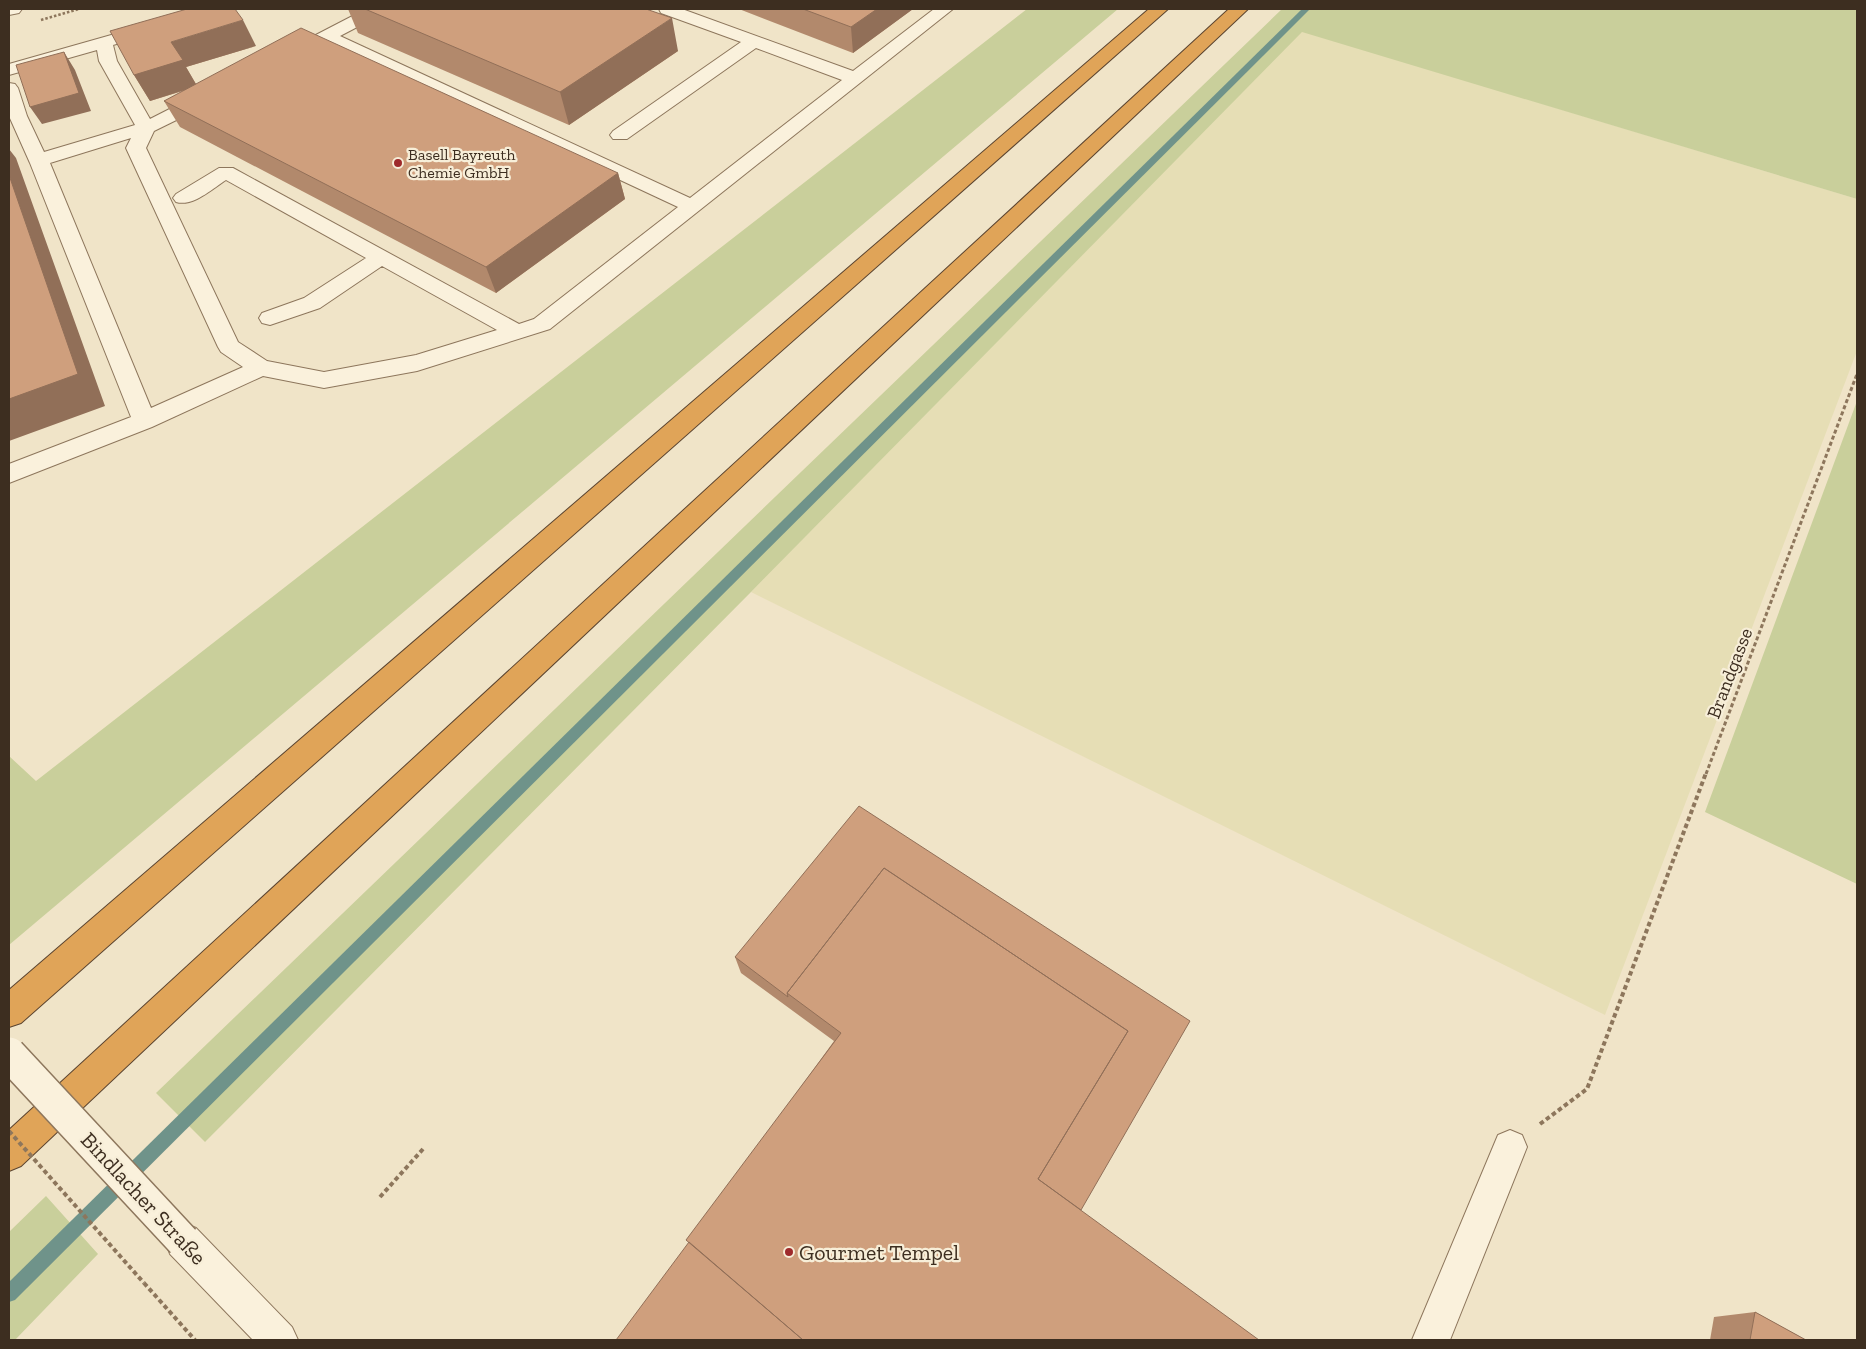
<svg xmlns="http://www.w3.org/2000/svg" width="1866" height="1349" font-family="'Zilla Slab',serif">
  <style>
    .farmland { fill: #e6deb5 }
    .green { fill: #c9cf9b }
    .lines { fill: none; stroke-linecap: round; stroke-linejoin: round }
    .stream { fill: #6f938a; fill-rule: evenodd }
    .minor-casing { stroke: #8d765c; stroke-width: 2 }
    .highway-casing { stroke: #5b4430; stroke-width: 2 }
    .path-far2 { stroke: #8d765c; stroke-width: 2.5; stroke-dasharray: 2.5 2; stroke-linecap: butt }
    .path-far1 { stroke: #8d765c; stroke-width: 3; stroke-dasharray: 4 2.5; stroke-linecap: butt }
    .path { stroke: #8d765c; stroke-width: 4; stroke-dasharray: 4.5 3; stroke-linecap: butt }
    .minor { fill: #faf1dc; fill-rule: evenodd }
    .highway { fill: #e0a458; fill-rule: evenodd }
    .minor-bridge-casing { stroke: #8d765c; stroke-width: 36; stroke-linecap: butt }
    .path-bridge { stroke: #8d765c; stroke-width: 4; stroke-dasharray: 4.5 3; stroke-linecap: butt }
    .minor-bridge { stroke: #faf1dc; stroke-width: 33 }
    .wall { fill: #b2896c }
    .shaded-wall { fill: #916f58 }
    .building { fill: #cf9f7d; stroke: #916f58 }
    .poi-dot { fill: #9e2a2b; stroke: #f7eed8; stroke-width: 2 }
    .labels { text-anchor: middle; stroke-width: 4.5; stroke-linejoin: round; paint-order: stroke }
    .far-poi-label { font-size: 16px; fill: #3d2e20; stroke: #f7eed8; text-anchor: start }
    .street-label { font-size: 19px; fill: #3d2e20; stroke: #f7eed8 }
    .near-street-label { font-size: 22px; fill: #3d2e20; stroke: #f7eed8 }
    .near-poi-label { font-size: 22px; fill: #3d2e20; stroke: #f7eed8; text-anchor: start }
  </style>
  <rect width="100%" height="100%" fill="#f0e4c8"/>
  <path class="farmland" d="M1302,31l555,168v152l-252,664 -854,-423z"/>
  <path class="green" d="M1027,9h91l-1109,936v-189l27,25z
    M1282,9h575v190l-555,-167 -551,560 -546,550 -49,-49z
    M1857,401v483l-152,-72z
    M46,1196l52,58 -83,86h-6v-108z"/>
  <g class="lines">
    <path class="stream" d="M1302,9h8l-1295,1291 -6,2v-20z"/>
    <g class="minor-casing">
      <path id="minor" d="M9,9h13l-3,4 -10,2z
        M203,9h27l-3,4 -114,32 4,16 33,58 49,-25h14l2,4 -2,4 -59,29 -8,17 92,194 29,19 57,11 92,-17 81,-25 -115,-64 -62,42 -50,17 -8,-2 -3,-5 3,-5 42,-15 62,-40 -140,-78c-14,9 -33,27 -50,22l-3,-4 3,-4 43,-26h14l286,156 15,-5 144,-112 -351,-164 -11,4 -6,-1 -3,-4 3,-4 56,-29h20l-2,4 -44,23 350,162 152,-118 -86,-32 -129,91h-14l-3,-4 3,-4 128,-89 -80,-29 -2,-4h23l171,62 81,-62h19l-403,320 -133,42 -93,17 -61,-12 -111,51 -143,56v-19l122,-47 -101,-254 -21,-47v-33l6,1 3,4 9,28 17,36 91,-27 -36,-64 -2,-11 -88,25v-11zM131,138l-5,10 92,199 3,5 22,15 -92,41 -101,-245z
        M1510,1130l12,5 5,12 -77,193h-38l86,-205z
        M183,1223l13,5 96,99 6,13h-45l-83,-86 -5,-13 5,-13z"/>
    </g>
    <g class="highway-casing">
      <path id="highway" d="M1149,9h19l-1147,1014 -12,4v-37z
        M1229,9h19l-1227,1157 -12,5v-41z"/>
    </g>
    <path class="path-far2" d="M41,20l38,-11"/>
    <path class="path-far1" d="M1706,774l151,-400"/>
    <path class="path" d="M1540,1124l47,-35 119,-316
      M380,1197l43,-48
      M144,1283l51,57"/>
    <use href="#minor" class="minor"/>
    <use href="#highway" class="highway"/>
    <g class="minor-bridge-casing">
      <path id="minor-bridge" d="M9,1054l174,187"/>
    </g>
    <path class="path-bridge" d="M9,1131l135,152"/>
    <use href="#minor-bridge" class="minor-bridge"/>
  </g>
  <path class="wall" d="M348,9h298l32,42 -109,74 -211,-92z
    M739,9h174l-60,44z
    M256,46l-70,21 10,17 422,89 7,26 -129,94 -316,-166 -16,-26 22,-11 -36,11 -16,-26z
    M735,957l455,64 -501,221 145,-201 -93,-68z
    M1755,1312l51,28h-96l4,-23z"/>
  <path class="shaded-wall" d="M877,9h36l-60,44 -2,-26z
    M672,18l6,33 -109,74 -9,-33z
    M243,20l13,26 -70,21 11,19 -47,15 -16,-26 37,-33z
    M64,52l11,18 16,41 -49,13 -12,-17z
    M9,149l7,9 89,248 -96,35z
    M618,173l7,26 -129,94 -10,-26z"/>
  <path class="building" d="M187,9h48l8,11 -72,22 12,18 -49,15 -24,-44z
    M365,9h281l26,9 -112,74z
    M803,9h74l-26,18z
    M301,28l317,145 -132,94 -322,-166z
    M64,52l15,41 -49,14 -14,-42z
    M9,175l69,199 -69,25z
    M859,806l331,215 -109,189 -43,-31 90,-148 -244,-163 -97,125 1,4 -53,-40z
    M884,868l244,163 -90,148 221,161h-456l-117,-100 155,-207 -54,-40z
    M689,1242l114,98h-187z
    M1755,1312l51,28h-56z"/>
  <g class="poi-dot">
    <circle cx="398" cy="163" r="5"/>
    <circle cx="789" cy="1252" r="5"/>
  </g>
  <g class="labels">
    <g class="far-poi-label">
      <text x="408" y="160">Basell Bayreuth<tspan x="408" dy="18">Chemie GmbH</tspan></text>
    </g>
    <g class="street-label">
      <text transform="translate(1729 673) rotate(-69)" y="7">Brandgasse</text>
    </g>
    <g class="near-street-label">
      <text transform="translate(144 1198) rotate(47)" y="8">Bindlacher Straße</text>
    </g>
    <g class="near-poi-label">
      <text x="799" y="1260">Gourmet Tempel</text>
    </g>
  </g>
  <rect width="1866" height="1349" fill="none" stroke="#3d2e20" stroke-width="20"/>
</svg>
